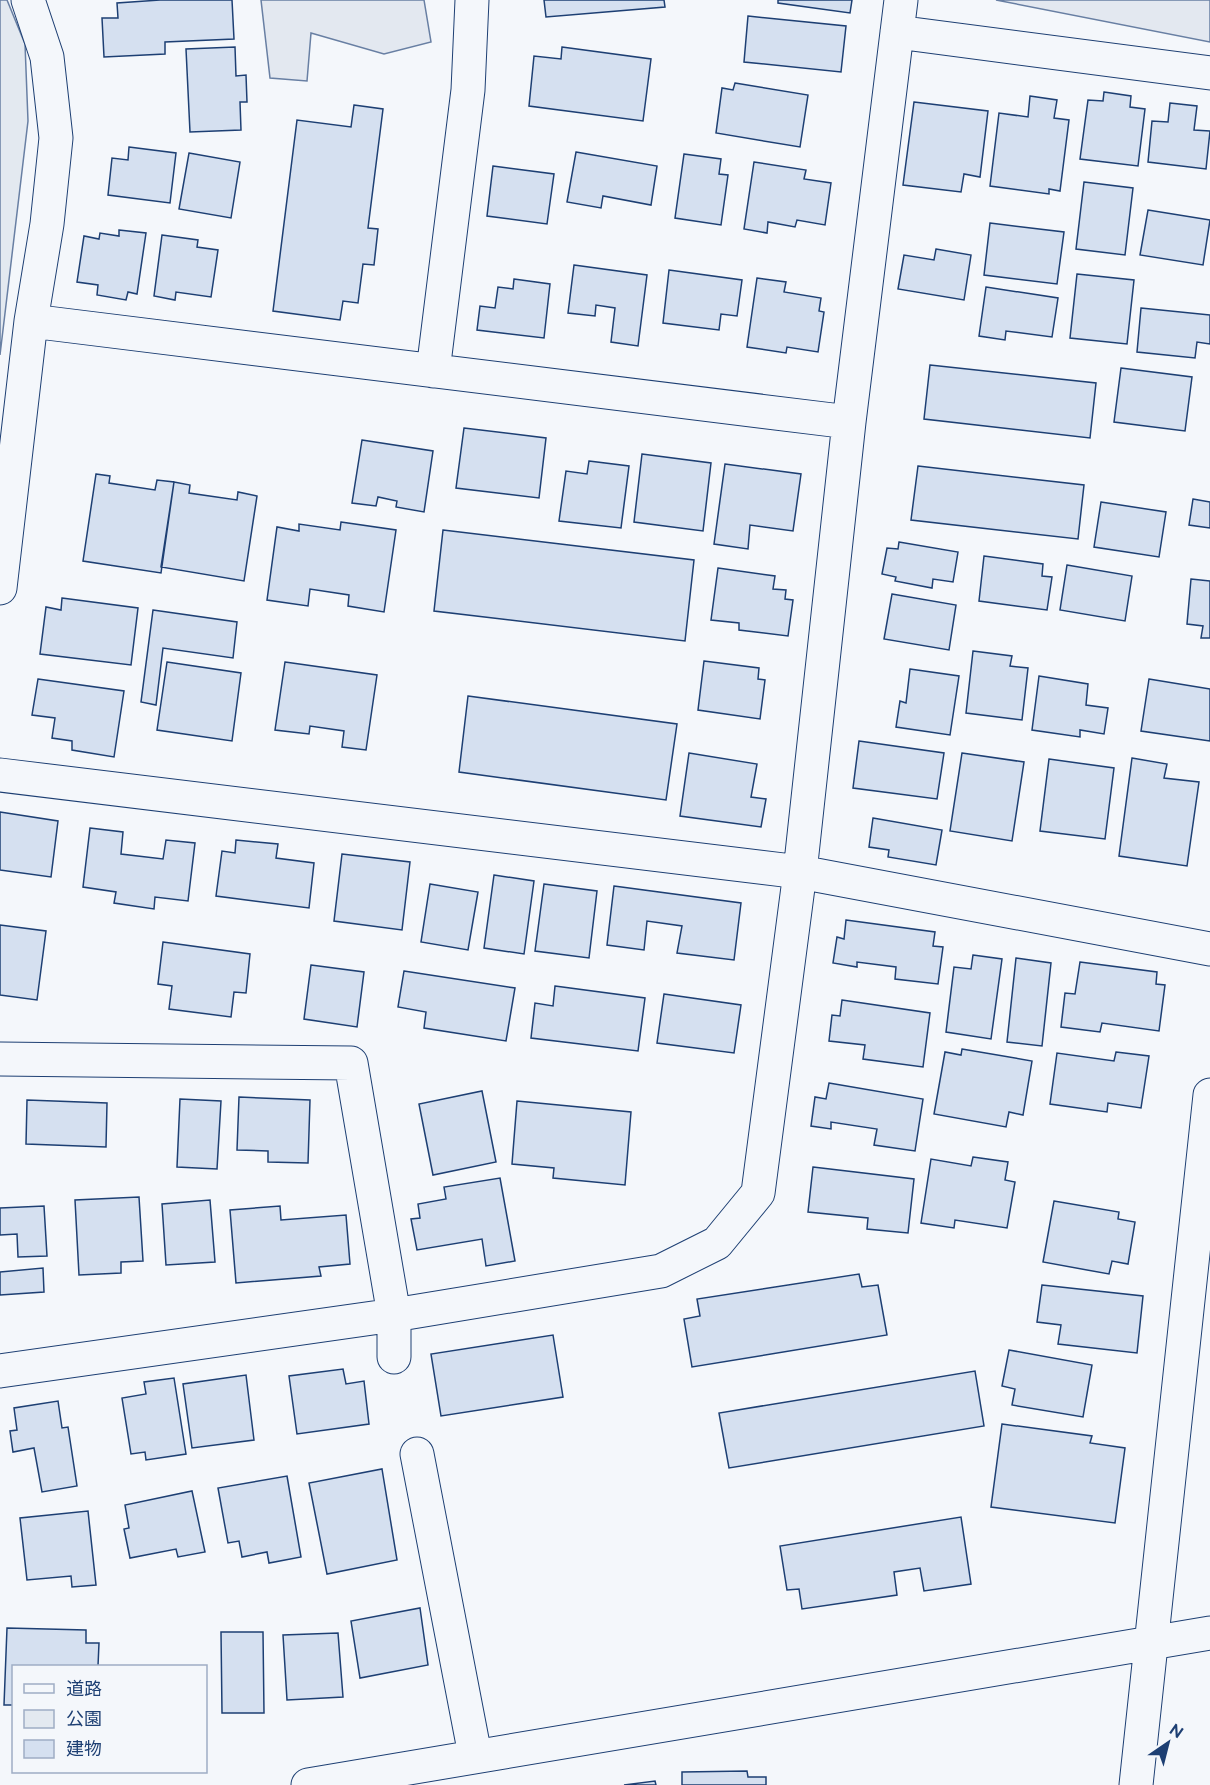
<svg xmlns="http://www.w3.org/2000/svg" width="1210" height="1785" font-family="Raleway,'Noto Sans JP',sans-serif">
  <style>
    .green { fill: #e3e9f0; stroke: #687fa3; stroke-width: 1.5 }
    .parking { fill: #e3e8f0; stroke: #687fa3; stroke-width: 1.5 }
    .building { fill: #d5e0f0; stroke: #1d3f73; stroke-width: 1.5 }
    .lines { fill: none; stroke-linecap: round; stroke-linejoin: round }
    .minor-casing { stroke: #1d3f73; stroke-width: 35 }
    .minor { stroke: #f4f7fb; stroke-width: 33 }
  </style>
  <rect width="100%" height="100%" fill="#f4f7fb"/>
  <path class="green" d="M0,0h7l18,44 3,77 -28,234z"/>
  <path class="parking" d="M261,0h163l7,42 -47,12 -73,-21 -4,48 -37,-3z
    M996,0h214v42z"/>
  <path class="building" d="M160,0h72l2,39 -69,3v12l-61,3 -2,-39h16l-1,-15z
    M544,0h120l1,7 -119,10z
    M778,0h74l-2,13 -72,-10z
    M748,16l98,10 -5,46 -97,-10z
    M235,47l1,29 10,-1 1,27h-7l1,28 -51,2 -4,-83z
    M562,47l89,12 -8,62 -114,-15 5,-50 27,3z
    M735,83l73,12 -8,52 -84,-14 6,-45 11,2z
    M1104,92l27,4 -1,11 15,2 -7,57 -58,-7 8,-59 15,1z
    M1030,96l27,4 -3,18 15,2 -9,71 -11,-2v5l-59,-8 9,-73 29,4z
    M914,102l74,9 -8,66 -16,-3 -3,18 -58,-7z
    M1170,103l27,3 -3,24 16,1 -4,38 -58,-7 4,-41 16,1z
    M354,105l29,4 -15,119 10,1 -4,36 -11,-1 -5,39 -15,-2 -3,19 -67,-9 24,-191 54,7z
    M129,147l47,6 -6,50 -62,-8 4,-37 16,2z
    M576,152l81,14 -6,39 -48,-9 -2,12 -34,-6z
    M189,153l51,9 -9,56 -52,-9z
    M684,154l37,5 -2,15 9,1 -7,50 -46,-7z
    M754,162l52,8 -2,9 27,4 -6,42 -28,-5 -2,7 -27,-5 -1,11 -23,-4z
    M493,166l61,8 -7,50 -60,-8z
    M1084,182l49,6 -8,67 -49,-6z
    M1148,210l62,10 -7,45 -63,-10z
    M990,223l74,9 -7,52 -73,-9z
    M119,230l27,3 -9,61 -9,-2 -2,8 -29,-5 1,-10 -21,-3 7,-46 15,3 1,-6 19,3z
    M162,235l36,5 -1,7 21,3 -7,47 -35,-5 -1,8 -21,-4z
    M936,249l35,6 -7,45 -66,-11 6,-34 30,5z
    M574,265l73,10 -9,71 -27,-4 4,-34 -19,-3 -1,11 -27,-3z
    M669,270l73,10 -5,36 -16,-2 -2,16 -56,-7z
    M1077,274l57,6 -7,64 -57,-6z
    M757,278l29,4 -2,10 37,6 -2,13 5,1 -6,40 -31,-5 -1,6 -39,-6z
    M514,279l36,5 -6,54 -67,-8 3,-24 15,2 3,-21 15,2z
    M986,287l72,11 -6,39 -46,-6 -1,9 -26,-4z
    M1141,308l69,7v29l-13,-2 -2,16 -58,-6z
    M930,365l166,18 -6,55 -166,-19z
    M1121,368l71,9 -7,54 -71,-9z
    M464,428l82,10 -7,60 -83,-10z
    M362,440l71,11 -9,61 -28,-5 1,-6 -19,-4 -2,9 -24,-3z
    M642,454l69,9 -8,68 -69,-9z
    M589,461l40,5 -8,62 -62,-7 7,-50 21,3z
    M725,464l76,10 -8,57 -43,-6 -2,24 -34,-5z
    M918,466l166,19 -6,54 -167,-19z
    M96,474l14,2 -1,7 46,7 2,-10 17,2 -13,91 -78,-12z
    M174,482l16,3 -1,8 48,7 1,-8 19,4 -13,85 -83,-14z
    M1193,499l17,3v26l-21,-3z
    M1101,502l65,10 -7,45 -65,-10z
    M341,522l55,8 -12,82 -36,-6 1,-11 -39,-6 -2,17 -41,-6 10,-73 22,4v-7l41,6z
    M443,530l251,30 -9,81 -251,-30z
    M899,542l59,10 -5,30 -20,-3 -1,9 -37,-7 1,-4 -14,-3 5,-26 11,1z
    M984,556l59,8 -1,12 10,1 -5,33 -68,-9z
    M1067,565l65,11 -7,45 -65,-11z
    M718,568l57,8 -2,13 13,1 -1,9 8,1 -5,36 -49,-6v-7l-28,-3z
    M1191,579l19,2v57h-9l2,-12 -16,-2z
    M892,594l64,11 -7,45 -65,-11z
    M62,598l76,10 -7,57 -91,-11 6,-47 15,3z
    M153,610l84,12 -4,36 -70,-10 -7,57 -15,-3z
    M973,651l39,5 -2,10 18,2 -6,52 -56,-7z
    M704,661l55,7 -1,11 7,1 -5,39 -62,-9z
    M167,662l74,11 -9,68 -75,-11z
    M285,662l92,13 -11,75 -24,-3 2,-16 -34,-5 -1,8 -34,-4z
    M910,669l49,7 -9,59 -54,-8 4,-26 6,2z
    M1039,676l49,8 -2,21 22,3 -4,26 -24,-4v7l-48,-7z
    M38,679l86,12 -10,66 -42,-7v-9l-20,-3 3,-20 -23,-3z
    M1149,679l61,10v52l-69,-10z
    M468,696l209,28 -11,76 -207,-28z
    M859,741l85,12 -7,46 -84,-11z
    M689,753l68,11 -6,33 15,2 -5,28 -81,-11z
    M962,753l62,9 -12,79 -62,-10z
    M1132,758l35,6 -3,14 35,4 -12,84 -68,-10z
    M1049,759l65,9 -9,71 -65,-8z
    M0,812l58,9 -7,56 -51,-7z
    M873,818l69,12 -6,35 -48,-8 1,-7 -20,-3z
    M90,828l33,4 -2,22 42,5 3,-19 29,3 -7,58 -33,-4 -1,12 -40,-6 2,-11 -33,-5z
    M236,840l42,4 -2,14 38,5 -5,45 -93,-12 6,-45 13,2z
    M342,854l68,8 -8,68 -68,-9z
    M494,875l40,6 -10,73 -40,-6z
    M430,884l48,8 -10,58 -47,-8z
    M544,884l53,7 -8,67 -54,-7z
    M614,886l127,17 -7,57 -57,-7 5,-27 -35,-5 -3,29 -37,-5z
    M846,920l89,12 -2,14 10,1 -5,37 -43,-5 1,-12 -39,-5v5l-24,-4 4,-26 7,2z
    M0,925l46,6 -9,69 -37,-5z
    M163,942l87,12 -4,39 -12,-1 -3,25 -62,-8 3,-23 -14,-2z
    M973,955l29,4 -11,80 -45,-7 8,-65 17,2z
    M1016,958l35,5 -9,83 -35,-4z
    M1080,962l77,10 -1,12 9,1 -6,46 -57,-8 -2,9 -39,-5 4,-34 10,1z
    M311,965l53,7 -7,55 -53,-8z
    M404,971l111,17 -9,53 -82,-13 2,-16 -28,-5z
    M555,986l90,12 -7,53 -107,-13 4,-35 18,3z
    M664,994l77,11 -7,48 -77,-10z
    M842,1000l88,13 -7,54 -60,-8 2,-14 -36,-4 3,-26 8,1z
    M962,1049l70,12 -9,54 -14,-3 -3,15 -72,-13 11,-62 16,3z
    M1116,1052l33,4 -8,52 -33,-5 -1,9 -57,-8 7,-51 57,8z
    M829,1083l94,16 -8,52 -41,-6 3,-16 -46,-7v7l-20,-3 4,-29 11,2z
    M482,1091l14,71 -63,13 -14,-71z
    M239,1097l71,3 -2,63 -40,-1v-11l-31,-1z
    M180,1099l41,2 -4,68 -40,-2z
    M27,1100l80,3 -1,44 -80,-3z
    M517,1101l114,11 -6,73 -72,-7 1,-10 -42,-4z
    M973,1157l35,5 -3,18 10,2 -8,46 -52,-8 -1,8 -33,-5 10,-64 40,7z
    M813,1167l101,12 -6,54 -41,-4 1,-11 -60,-6z
    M500,1178l15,83 -29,5 -4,-27 -65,11 -6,-31 9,-1 -2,-14 28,-5 -2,-12z
    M139,1197l4,64 -22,1v11l-42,2 -4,-75z
    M210,1200l5,62 -49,3 -4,-61z
    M1054,1201l65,11 -1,7 17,3 -7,42 -16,-3 -3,13 -66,-12z
    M44,1206l3,50 -29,1 -1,-23 -17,1v-27z
    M280,1206l1,14 65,-5 4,49 -31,3 2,9 -85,7 -6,-73z
    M43,1268l1,24 -44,3v-23z
    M859,1274l3,13 16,-2 9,50 -195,32 -8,-48 16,-3 -3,-17z
    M1042,1285l101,11 -6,57 -79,-9 3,-19 -24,-3z
    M553,1335l10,62 -122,19 -10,-62z
    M1009,1350l83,15 -9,52 -71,-12 3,-16 -13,-3z
    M343,1369l3,15 18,-3 5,43 -72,10 -8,-58z
    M975,1371l9,55 -255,42 -10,-55z
    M246,1375l8,65 -62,8 -9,-64z
    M174,1378l12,76 -40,6 -1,-8 -14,2 -9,-56 24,-4 -2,-12z
    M58,1401l4,27 6,-1 9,59 -35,6 -8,-44 -21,4 -3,-21 7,-1 -3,-22z
    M1002,1424l90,12 -2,7 35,5 -10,75 -124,-16z
    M382,1469l15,91 -70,14 -18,-91z
    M287,1476l14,81 -32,6 -2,-11 -25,5 -3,-16 -11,2 -10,-55z
    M192,1491l13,61 -27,5 -2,-8 -46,9 -6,-29 5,-1 -4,-23z
    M88,1511l8,74 -24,2 -1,-11 -44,4 -7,-62z
    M961,1517l10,67 -47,7 -4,-23 -26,4 3,23 -95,14 -3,-20 -12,1 -7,-44z
    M420,1608l8,57 -68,13 -9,-57z
    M7,1628l79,2v13h13l-1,23h-84v39h-10z
    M221,1632h42l1,81h-42z
    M338,1633l5,64 -56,3 -4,-65z
    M747,1771l1,6h18v8h-84v-13z
    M655,1781l1,4h-32z"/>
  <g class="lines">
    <g class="minor-casing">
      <path id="minor" d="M897,32l313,41
        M31,321l818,101
        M433,371l35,-281 4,-90
        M0,588l31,-267 16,-97 9,-86 -9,-81 -19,-57
        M0,775l800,97 410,77
        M0,1059l351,4 43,252v42
        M0,1371l394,-56 267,-44 56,-28 41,-50 42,-321 49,-450 52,-422
        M417,1454l58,301
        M308,1785l902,-152
        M1136,1785l74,-690"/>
    </g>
    <use href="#minor" class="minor"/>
  </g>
  <rect x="12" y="1665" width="195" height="108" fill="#f4f7fb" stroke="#9eadc5" stroke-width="1.5"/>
  <rect x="24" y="1684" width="30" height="9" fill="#f4f7fb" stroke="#9eadc5" stroke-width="1.5"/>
  <text x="66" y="1695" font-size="18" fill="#1d3f73">道路</text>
  <rect x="24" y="1710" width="30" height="18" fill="#e3e9f0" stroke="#9eadc5" stroke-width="1.5"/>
  <text x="66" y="1725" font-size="18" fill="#1d3f73">公園</text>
  <rect x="24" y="1740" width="30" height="18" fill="#d5e0f0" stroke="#9eadc5" stroke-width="1.5"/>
  <text x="66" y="1755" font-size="18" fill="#1d3f73">建物</text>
  <g transform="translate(1168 1743) rotate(35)" stroke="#f4f7fb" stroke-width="4.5" paint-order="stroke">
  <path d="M0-4.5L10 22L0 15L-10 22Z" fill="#1d3f73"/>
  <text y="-9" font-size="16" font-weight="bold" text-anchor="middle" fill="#1d3f73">N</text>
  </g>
</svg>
